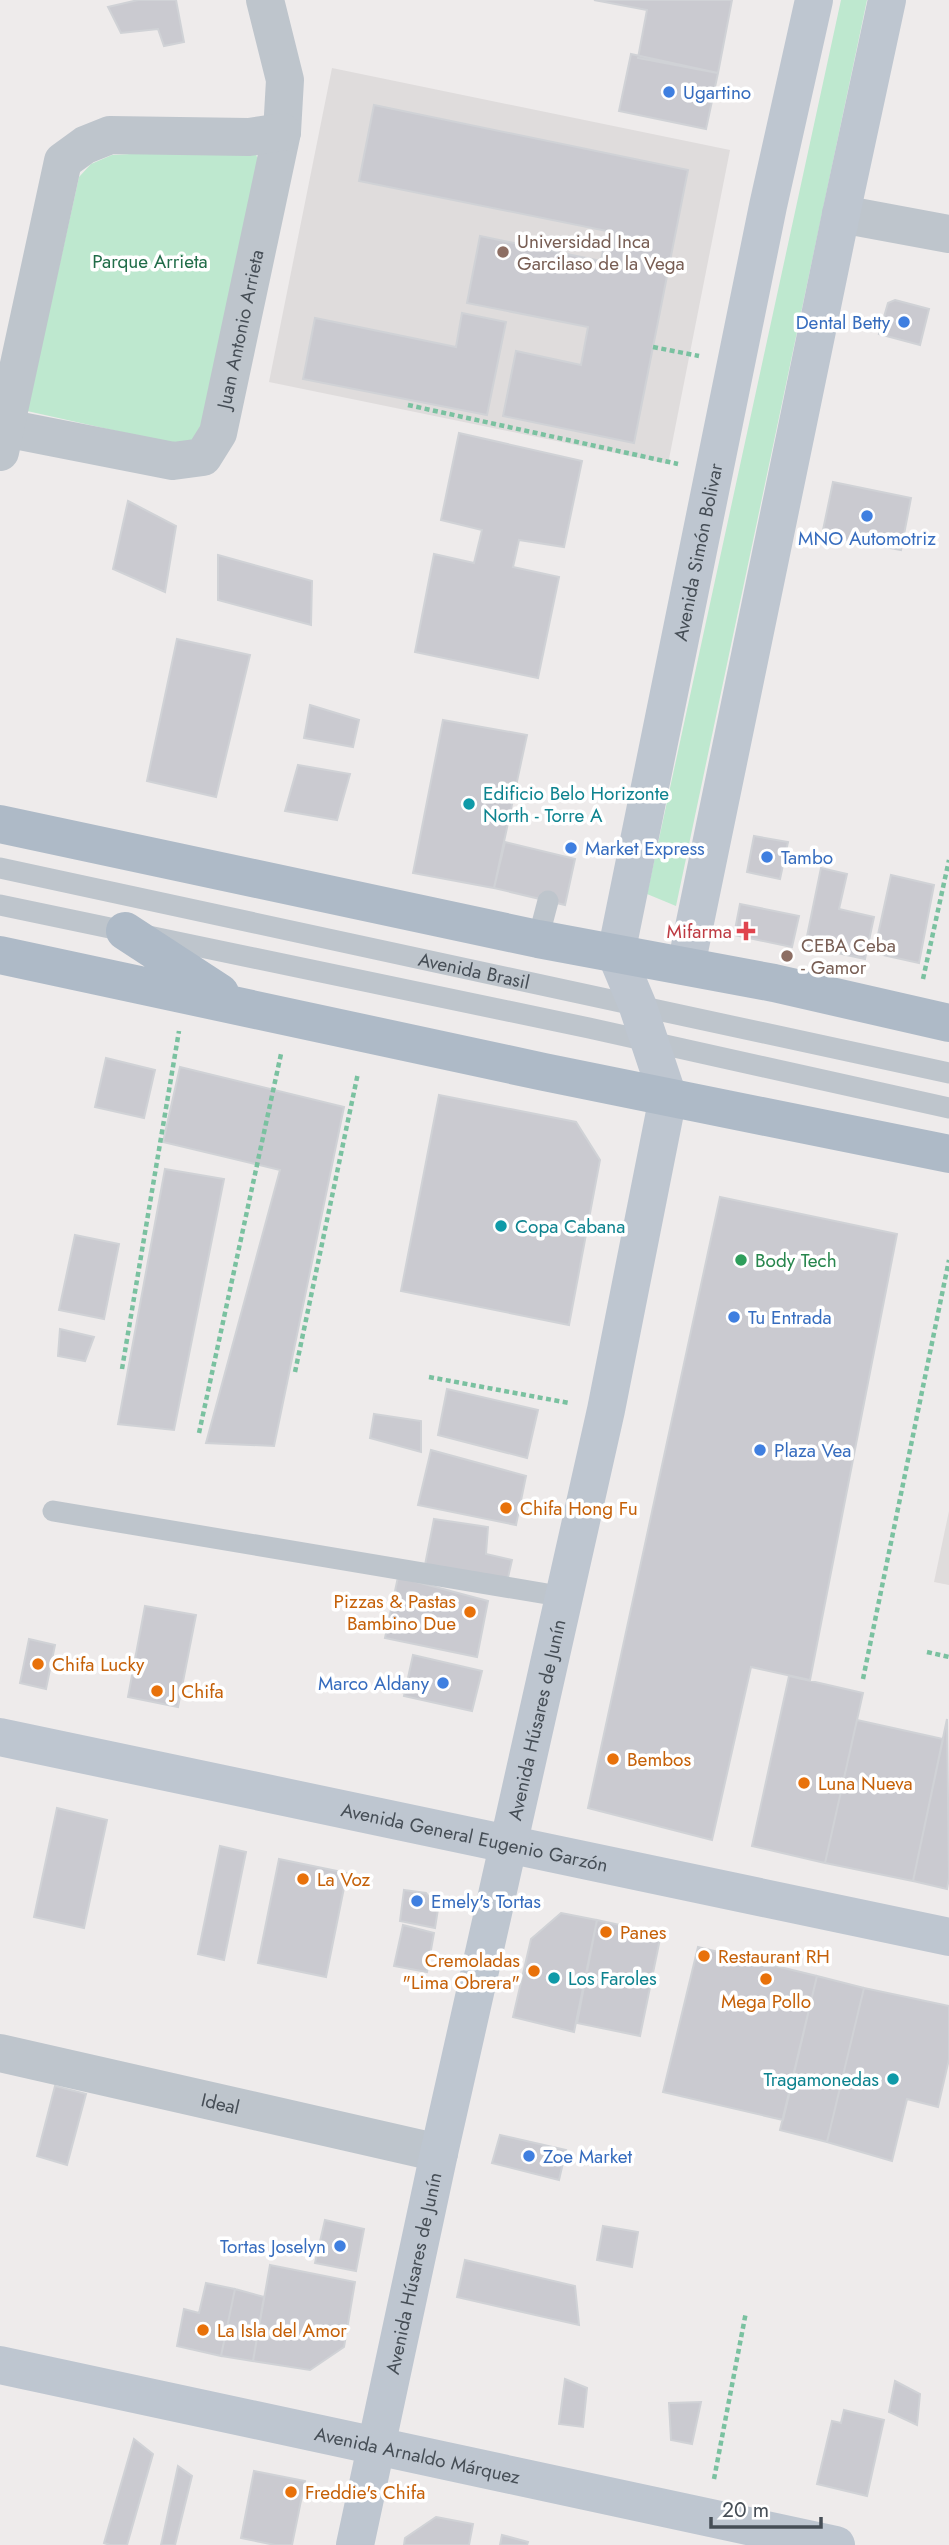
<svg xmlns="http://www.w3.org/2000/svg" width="949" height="2545" font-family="Jost,sans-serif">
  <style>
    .education { fill: #dfdcdc }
    .green { fill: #bee8cf }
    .building { fill: #cacad0; stroke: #d0d2d6; stroke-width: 2 }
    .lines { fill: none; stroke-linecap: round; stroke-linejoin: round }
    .path { stroke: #7ac1a0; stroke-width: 4.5; stroke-dasharray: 5 3.5; stroke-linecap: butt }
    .lane { stroke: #bec5cc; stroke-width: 21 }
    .street { stroke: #bec5cc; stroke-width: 38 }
    .secondary { stroke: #bec6d0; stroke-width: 38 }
    .primary { stroke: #aebac7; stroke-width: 38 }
    .shop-dot { fill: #3f7fe0; stroke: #fff; stroke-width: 2.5 }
    .education-dot { fill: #8d6e63; stroke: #fff; stroke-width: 2.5 }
    .culture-dot { fill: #0f9aa8; stroke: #fff; stroke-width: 2.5 }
    .health-dot { fill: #e0444e; stroke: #fff; stroke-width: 2.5 }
    .leisure-dot { fill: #2e9e5b; stroke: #fff; stroke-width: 2.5 }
    .food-dot { fill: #e8710a; stroke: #fff; stroke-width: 2.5 }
    .labels { text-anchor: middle; stroke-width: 7; stroke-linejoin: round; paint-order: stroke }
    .shop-label { font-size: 19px; fill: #366cbe; stroke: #fff; text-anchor: start }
    .education-label { font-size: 19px; fill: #785e54; stroke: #fff; text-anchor: start }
    .park-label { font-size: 19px; fill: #216d49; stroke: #fff }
    .street-label { font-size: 19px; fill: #464e56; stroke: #fff }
    .culture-label { font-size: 19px; fill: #0d838f; stroke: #fff; text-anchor: start }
    .health-label { font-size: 19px; fill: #be3a42; stroke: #fff; text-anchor: end }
    .leisure-label { font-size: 19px; fill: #27864d; stroke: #fff; text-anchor: start }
    .food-label { font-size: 19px; fill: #c56008; stroke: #fff; text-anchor: start }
  </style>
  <rect width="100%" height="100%" fill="#eeebeb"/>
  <path class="education" d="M332,68l398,82 -62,314 -399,-82z
    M949,1511v74l-15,-3z"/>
  <path class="green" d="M841,0h26l-191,906 -29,-12z
    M244,148l12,6 5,16 -64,274 -13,2 -157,-35 52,-234 12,-13 21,-9z"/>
  <path class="building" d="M138,0h38l8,42 -20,4 -6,-17 -37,4 -13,-26z
    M594,0h138l-14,73 -80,-15 9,-48z
    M631,54l87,19 -12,56 -87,-18z
    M374,105l314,65 -54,273 -131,-27 13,-65 65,14 7,-38 -121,-24 13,-67 121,25 6,-30 -248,-50z
    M895,300l34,9 -9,36 -41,-11 9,-31z
    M462,313l44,9 -19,93 -184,-36 12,-61 141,29z
    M459,433l123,28 -18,86 -45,-7 -6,27 46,10 -21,101 -123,-26 19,-98 40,9 8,-33 -41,-10z
    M833,482l78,16 -10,52 -79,-15z
    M128,501l48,25 -11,66 -52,-23z
    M218,555l94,26 -1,44 -93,-25z
    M177,639l73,16 -34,142 -69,-16z
    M310,705l49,15 -6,27 -49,-9z
    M443,720l84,15 -33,153 -81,-15z
    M298,765l52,9 -13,46 -52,-9z
    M754,836l34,6 -8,37 -33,-7z
    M505,842l70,17 -10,46 -71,-17z
    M821,868l26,6 -8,35 35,8 -9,42 -60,-13z
    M891,875l43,10 -15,78 -45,-10z
    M740,904l59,12 -7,31 -58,-12z
    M106,1058l49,12 -11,48 -49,-11z
    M180,1067l164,40 -70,339 -68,-3 74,-273 -117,-28z
    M439,1095l137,27 24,38 -31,165 -168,-34z
    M165,1169l59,10 -50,251 -56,-6z
    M720,1197l177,37 -87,446 -59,-13 -39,173 -124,-32z
    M75,1235l44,9 -15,75 -45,-9z
    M60,1329l34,8 -9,24 -27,-5z
    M447,1389l91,21 -11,48 -89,-23z
    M374,1414l47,7v31l-51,-14z
    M431,1450l95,26 -10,49 -98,-20z
    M434,1519l54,8 -2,27 26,6 -5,22 -82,-17z
    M398,1577l90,24 -11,56 -92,-19z
    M145,1606l51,9 -18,92 -50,-10z
    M29,1639l26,6 -9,44 -26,-6z
    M413,1655l69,16 -10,40 -68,-15z
    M789,1676l74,17 -38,170 -73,-17z
    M947,1719l2,159 -2,11 -34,-8z
    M857,1720l86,19 -30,142 -88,-18z
    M57,1808l50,12 -23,108 -50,-11z
    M220,1846l26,6 -22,108 -26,-6z
    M279,1859l68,14 -21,104 -68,-14z
    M404,1890l22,3 12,16 -3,19 -35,-7z
    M561,1913l36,7 -23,112 -61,-15 18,-78z
    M597,1920l64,14 -21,102 -63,-13z
    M403,1925l31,8 -7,39 -33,-6z
    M698,1947l119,29 -34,144 -120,-28z
    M817,1976l47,12 -37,154 -47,-12z
    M864,1988l85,18v53l-11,48 -31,-8 -15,62 -65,-19z
    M55,2086l31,8 -19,71 -30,-9z
    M500,2135l66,15 -7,30 -67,-17z
    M325,2220l39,9 -8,42 -41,-8z
    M603,2226l35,6 -6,35 -35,-7z
    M465,2260l110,26 4,39 -122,-28z
    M270,2265l85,17 -11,65 -34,23 -57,-9z
    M206,2283l29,6 -14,67 -44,-10 7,-37 15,4z
    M235,2289l29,8 -11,64 -32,-5z
    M565,2379l22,9 -4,39 -24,-3z
    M895,2381l25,13 -3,31 -28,-13z
    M701,2402l-9,42 -21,-4 -2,-37z
    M844,2410l40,10 -17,76 -50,-12 15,-63 9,2z
    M134,2439l19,15 -26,91h-17l-6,-2z
    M178,2466l14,10 -17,69h-14z
    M254,2471l51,10 -13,64h-17l-34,-7z
    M436,2517l37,7 -4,21h-65l1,-7z
    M502,2535l26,7 -1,3h-27z"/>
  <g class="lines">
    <path class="path" d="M653,347l46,9
      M408,405l270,59
      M923,979l26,-119
      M122,1369l57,-338
      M295,1372l63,-299
      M429,1377l140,26
      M199,1433l82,-379
      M927,1652l22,5
      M863,1679l86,-419
      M714,2479l32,-167"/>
    <g class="lane">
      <path id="s1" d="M0,868l949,205"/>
      <path d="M0,905l589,123 360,80"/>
      <path d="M538,939l10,-38"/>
      <path d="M53,1511l512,86"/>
    </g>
    <g class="street">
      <path d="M841,214l108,20"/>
      <path id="s2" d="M5,428l168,33 30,-4 15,-24 64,-301 3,-52 -20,-80"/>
      <path d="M0,452l63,-291 22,-16 25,-10 139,2 33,-5"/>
      <path id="s3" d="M0,2053l439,100"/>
    </g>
    <g class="secondary">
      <path d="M686,966l155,-752 46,-214"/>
      <path id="s4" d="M0,1737l949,200"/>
      <path id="s5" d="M0,2365l836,180"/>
      <path id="s6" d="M355,2545l84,-392 167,-743 62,-313 -31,-93 -21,-50 152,-748 46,-206"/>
    </g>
    <path class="primary" d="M0,824l538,115 236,44 175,40
      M125,931l95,62
      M0,955l544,117 405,82"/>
  </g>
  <g class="shop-dot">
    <circle cx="669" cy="92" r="7"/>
    <circle cx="904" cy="322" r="7"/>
    <circle cx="867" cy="516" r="7"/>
    <circle cx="571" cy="848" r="7"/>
    <circle cx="767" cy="857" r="7"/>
    <circle cx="734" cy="1317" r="7"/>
    <circle cx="760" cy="1450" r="7"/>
    <circle cx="443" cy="1683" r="7"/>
    <circle cx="417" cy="1901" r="7"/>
    <circle cx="529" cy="2156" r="7"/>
    <circle cx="340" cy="2246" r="7"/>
  </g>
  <g class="education-dot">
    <circle cx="503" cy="252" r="7"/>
    <circle cx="787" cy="956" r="7"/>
  </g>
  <g class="culture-dot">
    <circle cx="469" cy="804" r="7"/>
    <circle cx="501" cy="1226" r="7"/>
    <circle cx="554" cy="1978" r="7"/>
    <circle cx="893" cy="2079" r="7"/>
  </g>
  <path class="health-dot" d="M742.5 920.5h7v7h7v7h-7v7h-7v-7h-7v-7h7z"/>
  <circle class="leisure-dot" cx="741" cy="1260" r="7"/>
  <g class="food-dot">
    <circle cx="506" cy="1508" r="7"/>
    <circle cx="470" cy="1612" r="7"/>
    <circle cx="38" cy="1664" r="7"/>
    <circle cx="157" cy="1691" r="7"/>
    <circle cx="613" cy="1759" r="7"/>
    <circle cx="804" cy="1783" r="7"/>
    <circle cx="303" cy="1879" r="7"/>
    <circle cx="606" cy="1932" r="7"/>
    <circle cx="704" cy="1956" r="7"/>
    <circle cx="534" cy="1971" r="7"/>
    <circle cx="766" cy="1979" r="7"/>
    <circle cx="203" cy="2330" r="7"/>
    <circle cx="291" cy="2492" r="7"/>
  </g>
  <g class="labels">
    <g class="shop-label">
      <text x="683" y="99">Ugartino</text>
      <text x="890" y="329" text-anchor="end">Dental Betty</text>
      <text x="867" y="545" text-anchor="middle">MNO Automotriz</text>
      <text x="585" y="855">Market Express</text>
      <text x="781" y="864">Tambo</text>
      <text x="748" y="1324">Tu Entrada</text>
      <text x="774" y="1457">Plaza Vea</text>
      <text x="429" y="1690" text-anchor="end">Marco Aldany</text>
      <text x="431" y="1908">Emely's Tortas</text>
      <text x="543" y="2163">Zoe Market</text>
      <text x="326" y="2253" text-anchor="end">Tortas Joselyn</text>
    </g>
    <g class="education-label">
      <text x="517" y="248">Universidad Inca<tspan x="517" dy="22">Garcilaso de la Vega</tspan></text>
      <text x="801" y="952">CEBA Ceba<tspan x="801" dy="22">- Gamor</tspan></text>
    </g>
    <g class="park-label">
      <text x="150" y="268">Parque Arrieta</text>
    </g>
    <g class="street-label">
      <text dy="7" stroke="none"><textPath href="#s2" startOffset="336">Juan Antonio Arrieta</textPath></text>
      <text dy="7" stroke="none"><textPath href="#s6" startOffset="2044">Avenida Simón Bolivar</textPath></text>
      <text dy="7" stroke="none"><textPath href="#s1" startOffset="485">Avenida Brasil</textPath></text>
      <text dy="7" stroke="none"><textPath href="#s6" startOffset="845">Avenida Húsares de Junín</textPath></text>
      <text dy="7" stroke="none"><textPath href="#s4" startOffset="485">Avenida General Eugenio Garzón</textPath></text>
      <text dy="7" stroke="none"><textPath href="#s3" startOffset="226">Ideal</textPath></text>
      <text dy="7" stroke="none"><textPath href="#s6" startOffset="278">Avenida Húsares de Junín</textPath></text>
      <text dy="7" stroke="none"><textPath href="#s5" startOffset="427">Avenida Arnaldo Márquez</textPath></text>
    </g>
    <g class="culture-label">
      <text x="483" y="800">Edificio Belo Horizonte<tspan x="483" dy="22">North - Torre A</tspan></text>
      <text x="515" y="1233">Copa Cabana</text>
      <text x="568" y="1985">Los Faroles</text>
      <text x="879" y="2086" text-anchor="end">Tragamonedas</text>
    </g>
    <g class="health-label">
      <text x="732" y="938">Mifarma</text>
    </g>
    <g class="leisure-label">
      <text x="755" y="1267">Body Tech</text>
    </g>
    <g class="food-label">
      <text x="520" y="1515">Chifa Hong Fu</text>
      <text x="456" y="1608" text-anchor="end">Pizzas &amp; Pastas<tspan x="456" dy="22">Bambino Due</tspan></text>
      <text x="52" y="1671">Chifa Lucky</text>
      <text x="171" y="1698">J Chifa</text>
      <text x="627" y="1766">Bembos</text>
      <text x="818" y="1790">Luna Nueva</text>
      <text x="317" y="1886">La Voz</text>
      <text x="620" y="1939">Panes</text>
      <text x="718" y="1963">Restaurant RH</text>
      <text x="520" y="1967" text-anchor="end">Cremoladas<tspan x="520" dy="22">"Lima Obrera"</tspan></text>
      <text x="766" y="2008" text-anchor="middle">Mega Pollo</text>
      <text x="217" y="2337">La Isla del Amor</text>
      <text x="305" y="2499">Freddie's Chifa</text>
    </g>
  </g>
  <path d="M711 2517v10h110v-10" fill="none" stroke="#464e56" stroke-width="3.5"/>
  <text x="722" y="2517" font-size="21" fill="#464e56" stroke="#ffffff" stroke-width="5" paint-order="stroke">20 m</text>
</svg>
